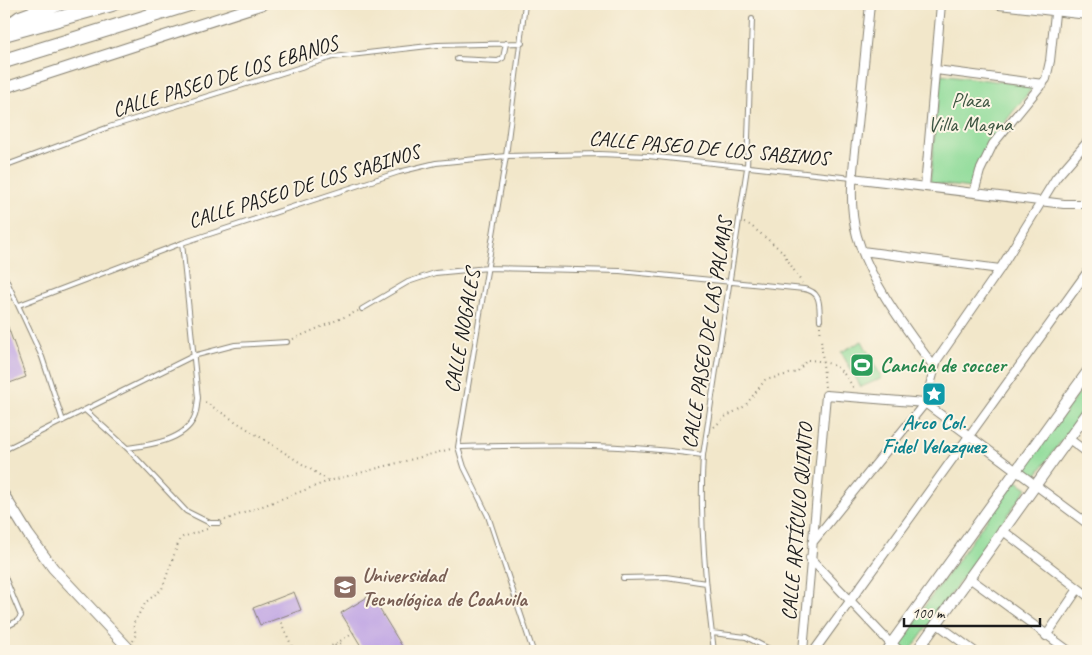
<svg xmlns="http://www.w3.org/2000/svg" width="1092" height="655" font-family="Caveat,sans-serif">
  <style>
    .green { fill: #8edb99; stroke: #557c5a }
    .building { fill: #ba9ee4 }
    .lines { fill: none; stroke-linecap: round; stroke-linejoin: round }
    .lane-casing { stroke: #878273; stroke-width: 6 }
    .street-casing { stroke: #878273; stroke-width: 10 }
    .secondary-casing { stroke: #878273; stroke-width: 12 }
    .highway-casing { stroke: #878273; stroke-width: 16 }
    .path { stroke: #878273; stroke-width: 2; stroke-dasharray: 1 4; stroke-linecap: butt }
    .lane { stroke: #fff; stroke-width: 4 }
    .street { stroke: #fff; stroke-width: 8 }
    .secondary { stroke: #fff; stroke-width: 10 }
    .highway { stroke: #fff; stroke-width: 14 }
    .labels { text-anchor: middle; stroke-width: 4; stroke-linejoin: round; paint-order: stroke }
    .street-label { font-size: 21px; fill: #1c1c1c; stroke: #fcf5e5 }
    .park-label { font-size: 21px; fill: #3e5542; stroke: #fcf5e5 }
    .leisure-label { font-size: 21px; font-weight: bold; fill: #27864d; stroke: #fcf5e5; text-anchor: start }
    .culture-label { font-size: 21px; font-weight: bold; fill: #0d838f; stroke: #fcf5e5 }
    .education-label { font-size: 21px; font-weight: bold; fill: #785e54; stroke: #fcf5e5; text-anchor: start }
  </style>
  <rect width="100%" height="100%" fill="#fcf5e5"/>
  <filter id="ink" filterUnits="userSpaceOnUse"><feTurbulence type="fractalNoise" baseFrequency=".02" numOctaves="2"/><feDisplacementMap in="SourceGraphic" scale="10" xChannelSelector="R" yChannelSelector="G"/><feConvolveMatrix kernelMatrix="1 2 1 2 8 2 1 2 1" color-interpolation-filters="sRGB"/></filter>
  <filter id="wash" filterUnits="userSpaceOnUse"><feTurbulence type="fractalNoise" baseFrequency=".0096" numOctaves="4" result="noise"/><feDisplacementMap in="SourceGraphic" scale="20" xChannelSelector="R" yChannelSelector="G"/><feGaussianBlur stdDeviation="1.12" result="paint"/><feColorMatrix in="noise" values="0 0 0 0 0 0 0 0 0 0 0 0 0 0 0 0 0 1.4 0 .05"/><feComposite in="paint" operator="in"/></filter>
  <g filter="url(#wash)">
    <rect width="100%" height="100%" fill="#f2e7ca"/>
    <path class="green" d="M940,74l94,12c-27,33 -50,59 -63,102l-41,-5z
      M862,341l20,37 -21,9 -20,-35z
      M1088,380v24l-53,73 -11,-8z
      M1015,480l12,8 -117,163h-3l-8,-9z"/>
    <g id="blocks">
      <path class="building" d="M4,316l22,61 -22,8z
        M294,592l7,18 -41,15 -7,-17z
        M371,595l34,56h-41l-23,-38z"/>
    </g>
  </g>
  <g filter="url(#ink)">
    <use href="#blocks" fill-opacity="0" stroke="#878273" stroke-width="1"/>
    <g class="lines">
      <g class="lane-casing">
        <path id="lane" d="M525,4l-19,152 -48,291 6,20 24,49 45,135
          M457,59l41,2 5,-3 3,-15
          M4,166l105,-39 224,-70 104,-12 85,-2
          M4,275l38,82 21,64
          M19,305l163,-62 217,-71 37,-9 70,-7 93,-2 49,2 204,22
          M362,309l46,-27 27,-9 53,-5 132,3 184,18c18,3 15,16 16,31
          M85,410l42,38 59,63 24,12h9
          M458,447c85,-2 161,-4 245,8
          M127,448c22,-3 57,-7 67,-30 3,-6 3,-14 4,-20l-16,-155
          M4,450l189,-94 42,-11 52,-3
          M4,575l17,41 -4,5 -13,7
          M623,578l43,-1 40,6
          M712,633l34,4 27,14
          M4,640l5,11
          M116,651l6,-7
          M714,651c-8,-65 -15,-130 -11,-196l44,-287 5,-149"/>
      </g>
      <g class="street-casing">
        <path id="street" d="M870,4c-4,40 -8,81 -12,121 -4,36 -11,76 -1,111 14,48 48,91 77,131
          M936,70l107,14
          M852,178l212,26h24
          M925,187l16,-183
          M974,193l6,-22 13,-27 53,-65 4,-18 6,-57
          M862,251l138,18
          M1069,439l19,14
          M1002,530l86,66
          M812,543l113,-140 12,-43 63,-91 56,-91 32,-37
          M810,558l81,86 -5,7
          M968,577l101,74
          M936,623l38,28
          M1046,636l32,-47
          M803,651l23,-256 99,8 163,121
          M814,651l274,-380"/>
      </g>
      <g class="secondary-casing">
        <path id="secondary" d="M999,4l89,10
          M4,88l259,-84
          M4,495l24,39 25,34 78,83
          M898,651l-7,-7 197,-273
          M917,651l171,-239"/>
      </g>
      <g class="highway-casing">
        <path id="highway" d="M4,30l16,-12 38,-14
          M4,34l108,-30
          M4,61l185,-57"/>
      </g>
      <path class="path" d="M744,223l6,2 32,26 20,32
        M820,326l5,62
        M293,339l65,-28
        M205,402l124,79
        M714,427l11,-10 20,-11 20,-26 32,-8 10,-12c25,1 35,7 47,29
        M225,520l104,-39 122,-32
        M279,618l15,33
        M133,641l3,-7 -3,-10 13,-22 16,-13 17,-48 4,-4 24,-8
        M340,643l6,8
        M335,645l3,6
        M323,651l31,-18"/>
      <use href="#lane" class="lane"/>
      <use href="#street" class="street"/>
      <use href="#secondary" class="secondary"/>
      <use href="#highway" class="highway"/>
    </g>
  </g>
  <defs>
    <g id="stadium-square" transform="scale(1.25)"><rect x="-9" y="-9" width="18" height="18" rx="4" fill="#2e9e5b" stroke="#fcf5e5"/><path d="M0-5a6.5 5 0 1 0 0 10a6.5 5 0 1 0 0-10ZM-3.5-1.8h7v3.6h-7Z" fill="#fff"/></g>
    <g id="sight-square" transform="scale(1.25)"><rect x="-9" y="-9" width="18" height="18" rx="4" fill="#0f9aa8" stroke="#fcf5e5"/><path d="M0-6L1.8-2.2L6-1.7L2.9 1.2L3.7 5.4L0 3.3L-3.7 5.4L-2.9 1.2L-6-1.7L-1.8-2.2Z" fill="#fff"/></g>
    <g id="university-square" transform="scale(1.25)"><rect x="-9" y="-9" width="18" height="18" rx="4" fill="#8d6e63" stroke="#fcf5e5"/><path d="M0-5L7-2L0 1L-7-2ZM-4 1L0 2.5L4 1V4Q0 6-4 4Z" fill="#fff"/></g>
  </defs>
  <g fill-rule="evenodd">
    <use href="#stadium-square" x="862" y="365"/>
    <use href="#sight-square" x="934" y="394"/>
    <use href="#university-square" x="345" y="587"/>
  </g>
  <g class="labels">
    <g class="street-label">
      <text transform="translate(225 76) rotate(-17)" y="7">CALLE PASEO DE LOS EBANOS</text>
      <text transform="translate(709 148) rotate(5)" y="7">CALLE PASEO DE LOS SABINOS</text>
      <text transform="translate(304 186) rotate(-17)" y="7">CALLE PASEO DE LOS SABINOS</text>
      <text transform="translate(462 331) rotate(-80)" y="7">CALLE NOGALES</text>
      <text transform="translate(707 333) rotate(-81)" y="7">CALLE PASEO DE LAS PALMAS</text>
      <text transform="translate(797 522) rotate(-85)" y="7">CALLE ARTÍCULO QUINTO</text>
    </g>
    <g class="park-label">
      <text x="970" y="107">Plaza<tspan x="970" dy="24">Villa Magna</tspan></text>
    </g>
    <g class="leisure-label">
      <text x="880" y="372">Cancha de soccer</text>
    </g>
    <g class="culture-label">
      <text x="934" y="429">Arco Col.<tspan x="934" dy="24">Fidel Velazquez</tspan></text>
    </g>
    <g class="education-label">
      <text x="362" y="582">Universidad<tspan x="362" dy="24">Tecnológica de Coahuila</tspan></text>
    </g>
  </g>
  <rect width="1092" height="655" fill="none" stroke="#fcf5e5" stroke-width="20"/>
  <path d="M904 618v8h136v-8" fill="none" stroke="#1c1c1c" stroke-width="2.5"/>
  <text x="912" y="618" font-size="15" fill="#1c1c1c" stroke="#fcf5e5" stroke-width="4" paint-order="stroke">100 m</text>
</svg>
